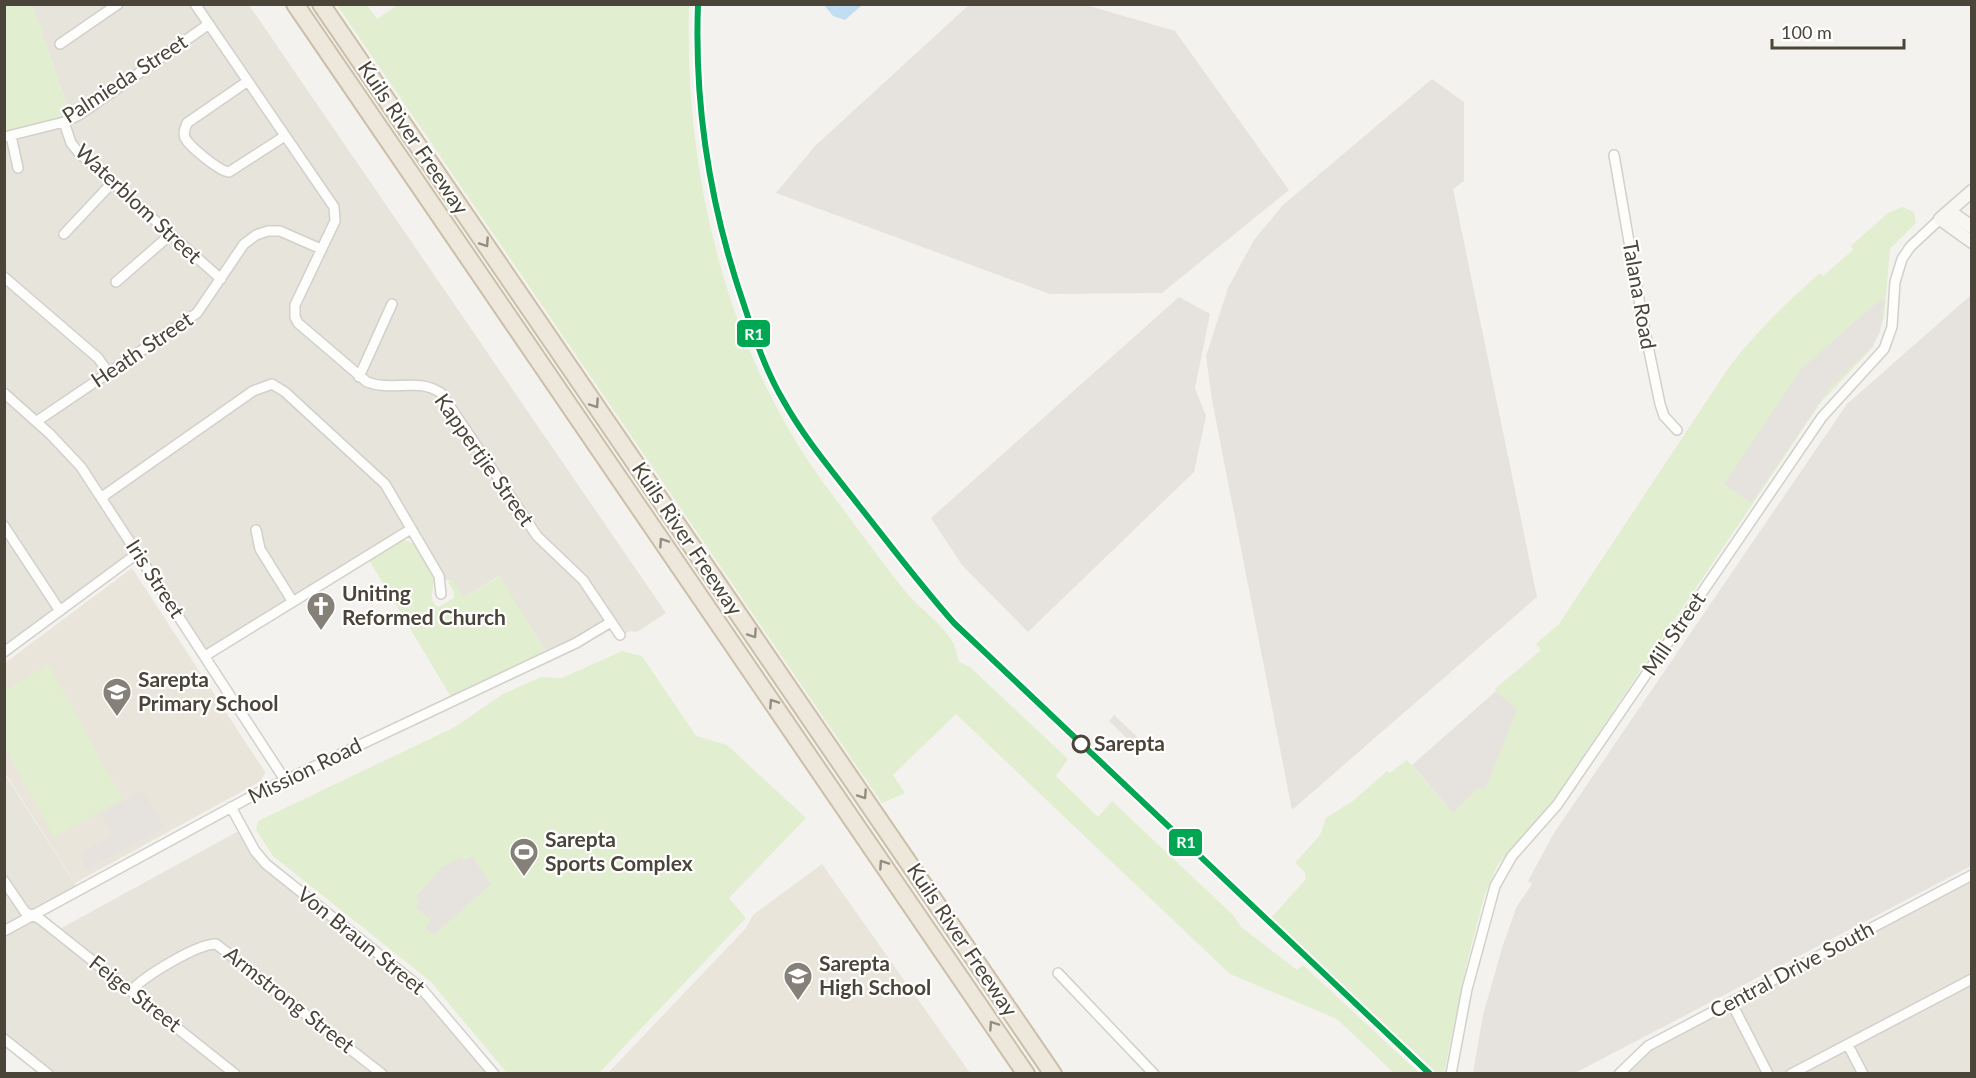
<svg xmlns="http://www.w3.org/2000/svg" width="1976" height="1078" font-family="Lato,sans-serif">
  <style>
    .residential { fill: #e7e4dc }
    .industrial { fill: #e6e2de }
    .education { fill: #eae5da }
    .green { fill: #e1eecf }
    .parking { fill: #e6e3df }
    .water { fill: #c0ddf1 }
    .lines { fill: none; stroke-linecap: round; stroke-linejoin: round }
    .street-casing { stroke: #d2d0cb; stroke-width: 12 }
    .secondary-casing { stroke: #d3cfc5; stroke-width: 15 }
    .highway-casing { stroke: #ccbfa9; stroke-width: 20 }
    .street { stroke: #fdfdfc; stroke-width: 9 }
    .secondary { stroke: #f7f6f1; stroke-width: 12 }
    .highway { stroke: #ede8db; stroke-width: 16 }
    .rail-1-casing { stroke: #fff; stroke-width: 10 }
    .rail-1 { stroke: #00a651; stroke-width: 6 }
    .oneway { stroke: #948e82 }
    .stop-dot { fill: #fff; stroke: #4b4439; stroke-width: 3 }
    .labels { text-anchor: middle; stroke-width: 4.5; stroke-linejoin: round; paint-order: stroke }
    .street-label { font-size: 21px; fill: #4b4439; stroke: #fff }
    .poi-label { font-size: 21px; font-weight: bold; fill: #4b4439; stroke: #fff; text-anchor: start }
    .stop-label { font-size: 21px; font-weight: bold; fill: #4b4439; stroke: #fff; text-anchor: start }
    .line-badge { stroke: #fff; stroke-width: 2 }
    .badge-label { font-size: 16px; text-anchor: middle; font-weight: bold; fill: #fff }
  </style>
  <rect width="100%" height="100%" fill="#f4f2ee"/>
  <path class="residential" d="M32,5h217l417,608 -29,19 -7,-1 -9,5 -10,-15 -63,35 -49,-80 -36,22 -11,-18h-10l-31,-52 -205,127 -68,-102 -133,99 -1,-515 67,-20z
    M4,773l75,117 -46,25 23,16 188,-103 12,22 166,138 72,85h-445l-44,-35z
    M1971,875v198l-352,1 19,-21z"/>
  <path class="industrial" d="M970,4l116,1 89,26 114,159 -127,103 -112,1 -274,-101 39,-47z
    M1432,79l32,23v79l-11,8 84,408 -245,213 -80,-410 -6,-44 22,-68 26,-48 29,-35z
    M1971,295v571l-396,207h-102l10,-58 20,-70 14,-39 15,-22 -4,-3 26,-48 293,-429z
    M1179,297l31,17 -15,74 11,28 -12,56 -166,160 -66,-67 -31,-47z"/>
  <path class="education" d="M132,568l133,204 -4,9 -186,102 -70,-110v-110z
    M822,864l148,209h-362l138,-145 7,-13z"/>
  <path class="green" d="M4,5h28l38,110 -66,18z
    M398,5h291c-5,170 38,351 142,488 25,33 48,66 74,98 14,17 35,31 47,50 4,5 5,15 7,21l11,5 98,92 -12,17 42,41 14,-16 122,115 7,11 56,43 6,-5 116,108h-25l-57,-54 -107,-45 -274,-260 -63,61 12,18 -23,10 -545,-798h30l10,14z
    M1902,207l12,5 2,11 -26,26 -6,69 -11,29 -52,55 -271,403 -53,61 -13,31 -17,65 -23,111h-11l-163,-154 36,-40 -1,-7 -10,-9 25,-28 6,-17 28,-18 33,-29 3,2 17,-13 46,53 55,-109 -13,-15 46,-39 -5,-6 23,-20 170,-257c27,-35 58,-65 91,-94l3,3 30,-26 -2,-4 37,-33z
    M401,540c14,-2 31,23 33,36 2,12 -8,22 4,31l16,-9v-6l-6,-10 4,-3 11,19 37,-22 46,77 -95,44 -82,-137z
    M622,651l20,5 54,80 31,9 79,73 -77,80 17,20 -148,156 -91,-1 -77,-92 -157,-125 -17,-26 2,-9 197,-94 48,-33 38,-17 21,1z
    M49,665l73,134 -68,38 -49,-90v-57z"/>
  <path class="parking" d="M1881,299l3,2 -4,31 -8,15 -43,42 -78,114 -27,-19 78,-116z
    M1496,691l21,19 -32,80 -6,-3 -26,26 -41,-48z
    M1114,715l32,30 -6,6 -31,-30z
    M143,790l21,37 -77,43 -9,-16 35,-19 -12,-21z
    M472,856l19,28 -57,51 -9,-7 6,-8 -16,-13 4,-6 -3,-4 26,-30 19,-10 3,4z"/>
  <path class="water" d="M824,5h38l-17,15 -12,-4z"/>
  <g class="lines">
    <g class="street-casing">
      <path id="street" d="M195,4l139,203 1,14 -40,84v12l3,6 69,59c25,10 50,-5 74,11l96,143 46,44 37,55
        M60,44l58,-40
        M248,81l-61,42c-2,5 -4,10 -2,15 5,9 34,33 44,34l56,-36
        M64,122l7,21 8,10 142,126
        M11,136l7,32
        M4,137l60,-15 15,-7 130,-91
        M1614,155l28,162 18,87 4,12 13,14
        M64,234l48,-51
        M4,277l94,81 10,14
        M116,282l54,-47
        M359,377l33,-73
        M4,393l46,41 31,33 204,313
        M37,421l160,-108 47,-69 12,-9 12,-4h12l41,18
        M102,497l151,-106 19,-7 13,8 100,92 54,92 2,18
        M4,526l56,85
        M256,530l4,19 33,53
        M4,652l134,-99
        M205,656l206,-127
        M231,807l24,44 11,13 155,124 73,86
        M4,881l21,31 15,7 195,155
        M4,931l252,-137 320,-151 35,-21
        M1058,973l96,101
        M131,991c13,-15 66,-47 85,-47l166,130
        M1731,1002l37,72
        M4,1039l44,35
        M1848,1045l15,29
        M1451,1074l16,-85 28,-103 17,-30 45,-51 265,-388 62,-68 8,-22 3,-45 7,-23 8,-12 30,-28
        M1619,1074l29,-28 324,-171
        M1791,1074l181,-95"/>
    </g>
    <g class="secondary-casing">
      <path id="secondary" d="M1972,191l-32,28 32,23
        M1949,211l23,16"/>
    </g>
    <g class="highway-casing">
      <path id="highway" d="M295,4l731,1070
        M321,4l732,1070"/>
    </g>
    <use href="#street" class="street"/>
    <use href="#secondary" class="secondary"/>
    <use href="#highway" class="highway"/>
    <g class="rail-1-casing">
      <path id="rail-1" d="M698,4c-4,104 13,206 47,304 10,31 21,63 38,92 21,38 50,72 77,107 31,39 61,79 94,116l476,451"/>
    </g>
    <use href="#rail-1" class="rail-1"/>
  </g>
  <defs><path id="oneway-chevron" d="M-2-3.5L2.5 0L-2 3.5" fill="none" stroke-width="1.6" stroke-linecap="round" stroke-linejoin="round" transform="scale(1.5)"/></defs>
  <g class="oneway">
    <use href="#oneway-chevron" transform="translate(485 243) rotate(56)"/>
    <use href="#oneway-chevron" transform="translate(595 404) rotate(56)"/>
    <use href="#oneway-chevron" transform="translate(663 542) rotate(-124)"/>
    <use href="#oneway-chevron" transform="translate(753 634) rotate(56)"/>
    <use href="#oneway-chevron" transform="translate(773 703) rotate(-124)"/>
    <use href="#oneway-chevron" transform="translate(863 795) rotate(56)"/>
    <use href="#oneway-chevron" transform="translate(883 864) rotate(-124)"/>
    <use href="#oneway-chevron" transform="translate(993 1025) rotate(-124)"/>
  </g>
  <defs>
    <g id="church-pin" transform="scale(1.5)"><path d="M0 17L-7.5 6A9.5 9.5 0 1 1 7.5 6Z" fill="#868178" stroke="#fff"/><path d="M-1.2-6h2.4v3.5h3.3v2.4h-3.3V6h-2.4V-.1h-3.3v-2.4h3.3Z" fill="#fff"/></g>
    <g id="school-pin" transform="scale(1.5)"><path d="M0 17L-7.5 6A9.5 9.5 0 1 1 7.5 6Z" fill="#868178" stroke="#fff"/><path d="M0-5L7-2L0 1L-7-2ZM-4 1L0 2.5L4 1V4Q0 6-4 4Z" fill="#fff"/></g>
    <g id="stadium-pin" transform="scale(1.5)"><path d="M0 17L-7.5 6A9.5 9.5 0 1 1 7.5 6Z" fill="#868178" stroke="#fff"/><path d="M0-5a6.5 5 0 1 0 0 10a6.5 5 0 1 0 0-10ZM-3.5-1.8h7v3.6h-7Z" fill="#fff"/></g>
  </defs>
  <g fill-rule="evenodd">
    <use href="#church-pin" x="321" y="606"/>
    <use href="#school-pin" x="117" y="692"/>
    <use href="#stadium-pin" x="524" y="852"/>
    <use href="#school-pin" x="798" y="976"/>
  </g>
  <circle class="stop-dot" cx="1081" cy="744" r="8"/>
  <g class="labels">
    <g class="street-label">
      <text transform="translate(125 79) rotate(-33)" y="7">Palmieda Street</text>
      <text transform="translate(413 138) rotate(56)" y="7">Kuils River Freeway</text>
      <text transform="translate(138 204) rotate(43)" y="7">Waterblom Street</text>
      <text transform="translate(1639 295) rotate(80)" y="7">Talana Road</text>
      <text transform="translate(142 350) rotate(-34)" y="7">Heath Street</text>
      <text transform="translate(484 460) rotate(55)" y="7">Kappertjie Street</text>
      <text transform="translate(687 539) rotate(56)" y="7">Kuils River Freeway</text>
      <text transform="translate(155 579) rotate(57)" y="7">Iris Street</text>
      <text transform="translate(1674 634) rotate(-56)" y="7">Mill Street</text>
      <text transform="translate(305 771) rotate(-26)" y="7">Mission Road</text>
      <text transform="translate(962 940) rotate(56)" y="7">Kuils River Freeway</text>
      <text transform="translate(361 941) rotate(39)" y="7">Von Braun Street</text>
      <text transform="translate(1792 970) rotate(-28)" y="7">Central Drive South</text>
      <text transform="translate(135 994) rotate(38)" y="7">Feige Street</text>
      <text transform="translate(289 1000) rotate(38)" y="7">Armstrong Street</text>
    </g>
    <g class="poi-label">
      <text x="342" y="601">Uniting<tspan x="342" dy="24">Reformed Church</tspan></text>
      <text x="138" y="687">Sarepta<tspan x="138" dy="24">Primary School</tspan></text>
      <text x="545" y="847">Sarepta<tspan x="545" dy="24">Sports Complex</tspan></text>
      <text x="819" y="971">Sarepta<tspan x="819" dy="24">High School</tspan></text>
    </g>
    <g class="stop-label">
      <text x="1094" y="751">Sarepta</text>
    </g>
  </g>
  <g class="line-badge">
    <rect x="736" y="319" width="35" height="29" rx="6" fill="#00a651"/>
    <rect x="1168" y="828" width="35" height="29" rx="6" fill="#00a651"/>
  </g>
  <g class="badge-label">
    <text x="754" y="340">R1</text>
    <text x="1186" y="848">R1</text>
  </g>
  <rect width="1976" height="1078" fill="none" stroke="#4b4439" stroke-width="12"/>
  <path d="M1772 39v9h132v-9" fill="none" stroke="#4b4439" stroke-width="3"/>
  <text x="1781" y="39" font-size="18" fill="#4b4439" stroke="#ffffff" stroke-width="4.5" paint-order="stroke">100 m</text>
</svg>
